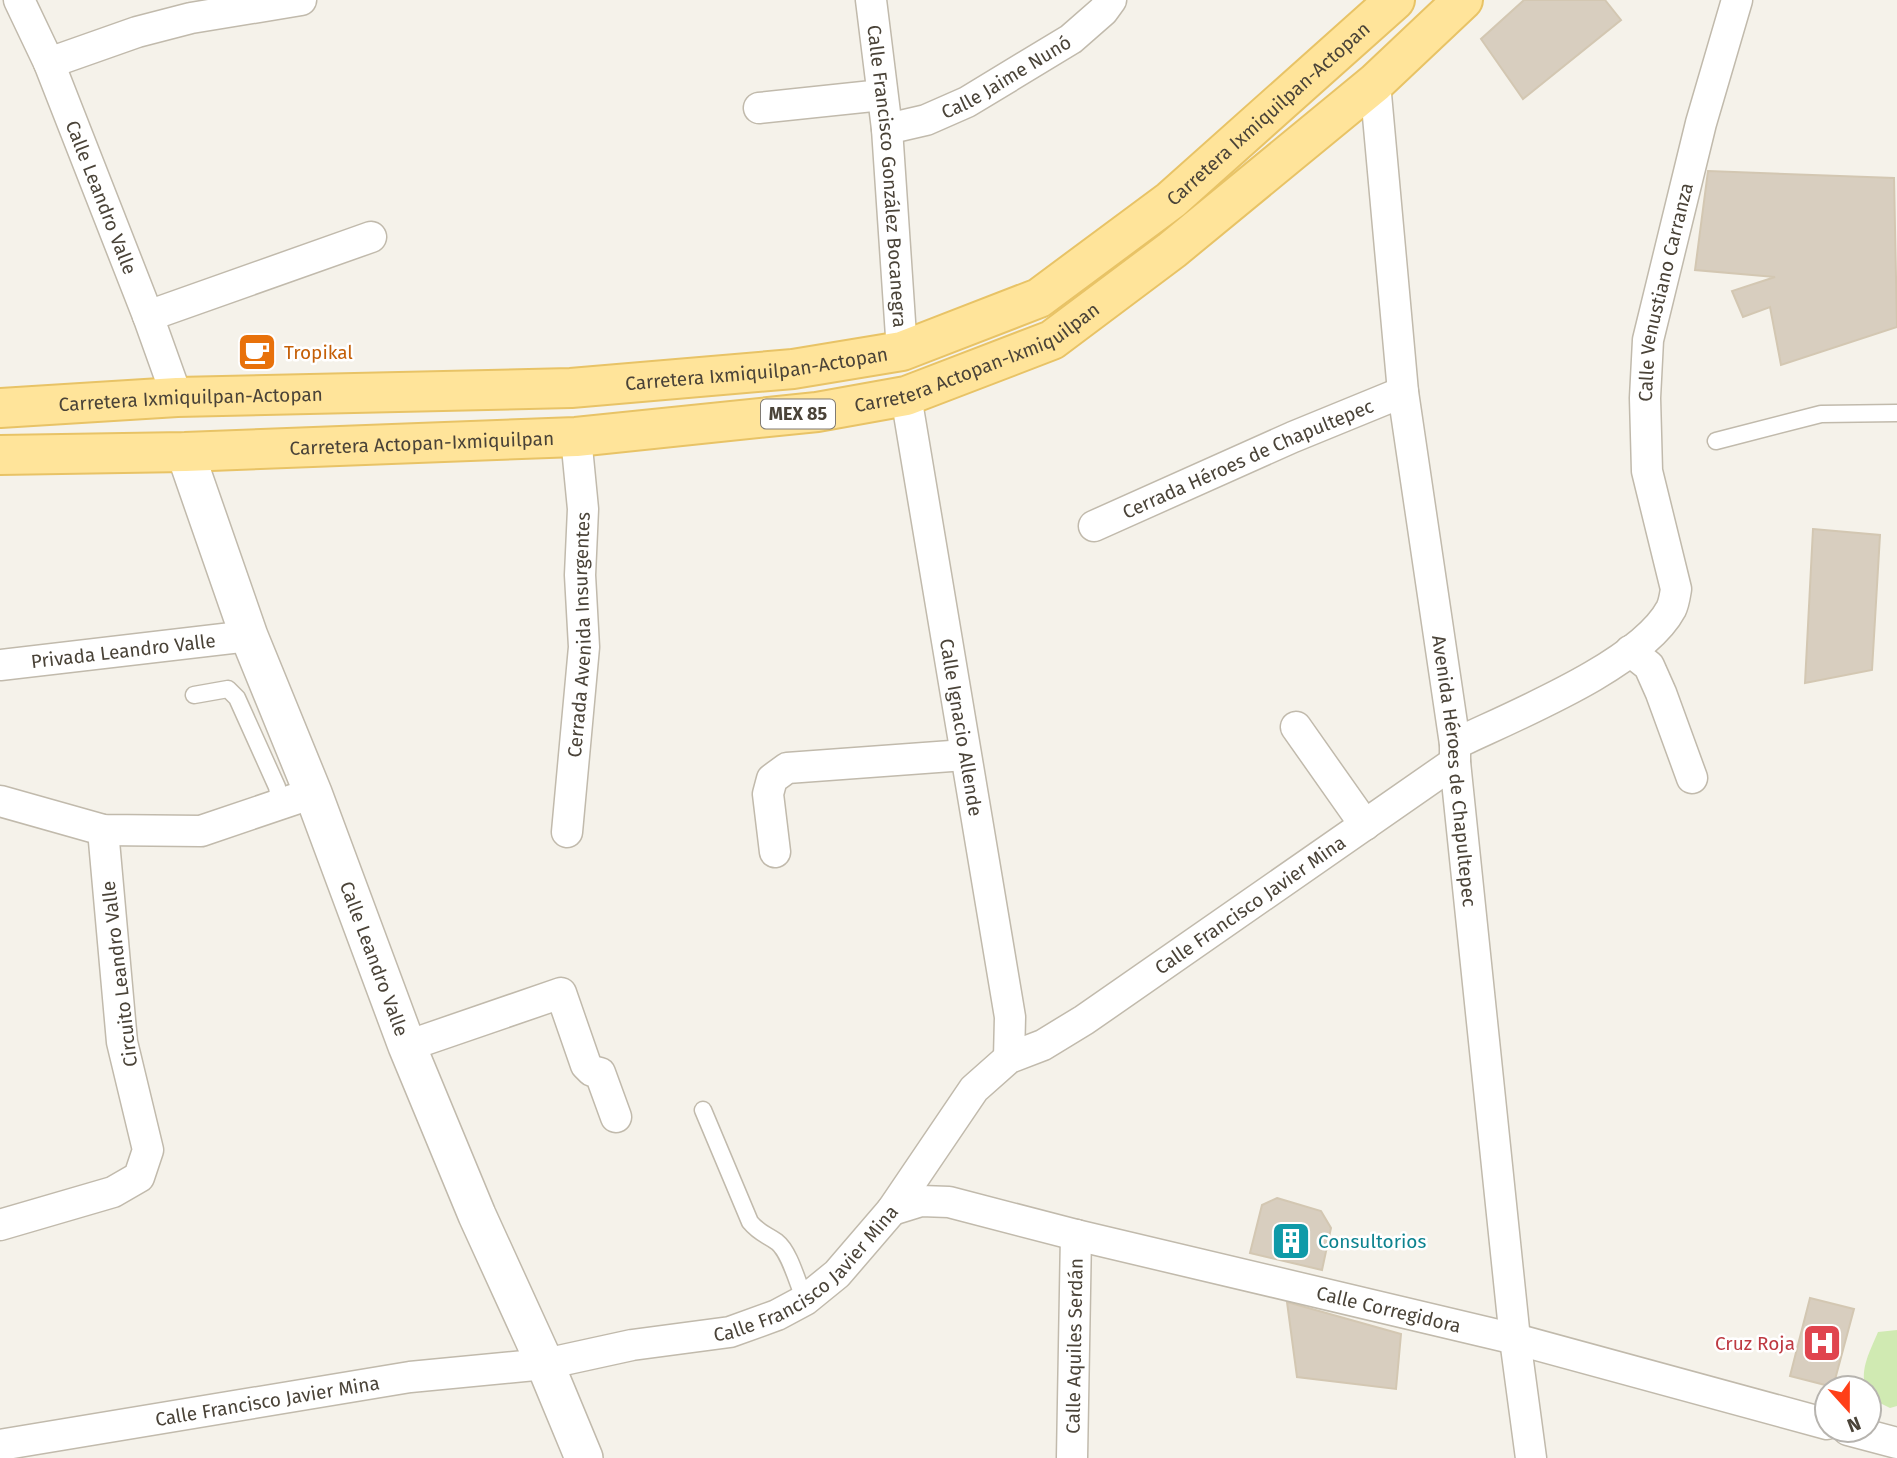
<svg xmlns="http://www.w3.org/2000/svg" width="1897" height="1458" font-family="'Fira Sans',sans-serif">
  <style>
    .green { fill: #d0eab2 }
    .building { fill: #d8cebf; stroke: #d3c7b2; stroke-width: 2 }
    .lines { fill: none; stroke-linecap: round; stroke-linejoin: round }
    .service-casing { stroke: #c1baac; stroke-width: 19 }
    .minor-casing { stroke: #c1baac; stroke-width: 33 }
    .tertiary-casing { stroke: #c1baac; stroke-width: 40 }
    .primary-casing { stroke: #e8c366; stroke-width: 42 }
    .service { stroke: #fff; stroke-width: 16 }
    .minor { stroke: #fff; stroke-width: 30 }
    .tertiary { stroke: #fff; stroke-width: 37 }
    .primary { stroke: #ffe49a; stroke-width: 38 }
    .labels { text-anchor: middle; stroke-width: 5; stroke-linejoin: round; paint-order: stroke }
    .shield { fill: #fff; stroke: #807b74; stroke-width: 2 }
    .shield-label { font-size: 18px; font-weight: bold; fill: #4a4338 }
    .street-label { font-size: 19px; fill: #4a4338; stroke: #fff }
    .food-label { font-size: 19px; fill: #c56008; stroke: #fff; text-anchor: start }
    .culture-label { font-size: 19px; fill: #0d838f; stroke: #fff; text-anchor: start }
    .health-label { font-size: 19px; fill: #be3a42; stroke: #fff; text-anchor: end }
  </style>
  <rect width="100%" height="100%" fill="#f5f2ea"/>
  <path class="green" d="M1897,1330v76l-7,2 -20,-10 -1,-10h-3c-7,-18 5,-39 12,-56z"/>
  <path class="building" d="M1524,0h81l16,20 -98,79 -42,-60z
    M1708,171l186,7 3,149 -116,38 -11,-58 -27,10 -11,-26 43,-14 -80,-7z
    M1813,529l67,6 -8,135 -67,13z
    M1277,1198l44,13 10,17 -9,42 -72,-17 12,-48z
    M1810,1298l44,11 -21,78 -43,-11z
    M1287,1302l114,32 -5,55 -99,-12z"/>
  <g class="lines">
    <g class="service-casing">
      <path id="service" d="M1716,441l105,-27 76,-1
        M194,695l34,-6 9,9 40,89 3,17
        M703,1110l47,112c10,12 16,12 27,20 13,10 21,43 28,58"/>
    </g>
    <g class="minor-casing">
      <g id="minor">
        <path id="s1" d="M19,0l30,63 99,253 29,81"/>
        <path id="s2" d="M871,0l16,129 15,222"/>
        <path d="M49,63l88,-31 54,-14 110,-18"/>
        <path id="s3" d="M1375,83l28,309 52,352v18l60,577 16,119"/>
        <path d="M759,108l123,-13"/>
        <path id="s4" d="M887,129l39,-9 41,-18 104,-63 32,-28 8,-11"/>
        <path d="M148,316l223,-79"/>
        <path id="s5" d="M906,396l104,621 -1,41"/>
        <path id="s6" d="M1094,526l199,-89 110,-45"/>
        <path d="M1630,651l19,15 12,27 31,85"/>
        <path id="s7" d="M0,665l249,-29"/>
        <path d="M1296,727l69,98"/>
        <path id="s8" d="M1455,744c58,-28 186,-79 216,-135 3,-6 4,-14 5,-20l-29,-118 -2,-73 3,-58 53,-217 36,-123"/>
        <path d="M0,801l103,29 98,1 112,-38"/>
        <path id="s9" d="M567,832l17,-185 -4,-72 3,-66 -7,-72"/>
        <path d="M775,852l-7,-58 4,-15 15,-11 178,-13"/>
        <path d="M407,1046l154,-53 25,72 6,6 8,2 16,44"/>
        <path id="s10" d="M892,1210l29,-9 28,1 127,33 439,104 312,85"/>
        <path d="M0,1225l113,-33 26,-15 9,-27 -26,-108 -19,-212"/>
        <path d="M1848,1430l49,13"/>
        <path id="s11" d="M0,1445l410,-68 135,-13 87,-19 98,-13 47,-17 28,-15 32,-26 55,-64 82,-121 35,-31 34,-13 41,-25 371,-258"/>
        <path id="s12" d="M1072,1458l4,-223"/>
      </g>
    </g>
    <g class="tertiary-casing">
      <g id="tertiary">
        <path id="s13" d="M185,452l64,184 64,157 94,253 70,169 68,149 39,94"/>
      </g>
    </g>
    <g class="primary-casing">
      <g id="primary">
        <path id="s14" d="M0,408l177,-11 394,-9 222,-19 109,-18 137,-53 132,-98 224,-200"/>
        <path id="s15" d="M0,455l185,-3 391,-15 241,-25 89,-16 146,-56 120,-90 203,-167 88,-83"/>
      </g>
    </g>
    <use href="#service" class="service"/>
    <use href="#minor" class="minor"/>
    <use href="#tertiary" class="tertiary"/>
    <use href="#primary" class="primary"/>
  </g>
  <defs>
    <g id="cafe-square" transform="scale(2.0125)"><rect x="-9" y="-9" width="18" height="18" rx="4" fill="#e8710a" stroke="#fff"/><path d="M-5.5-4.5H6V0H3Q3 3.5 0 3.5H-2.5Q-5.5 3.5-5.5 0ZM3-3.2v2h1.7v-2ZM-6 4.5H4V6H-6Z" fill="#fff"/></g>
    <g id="building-square" transform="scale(2.0125)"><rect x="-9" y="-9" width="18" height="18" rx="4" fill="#0f9aa8" stroke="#fff"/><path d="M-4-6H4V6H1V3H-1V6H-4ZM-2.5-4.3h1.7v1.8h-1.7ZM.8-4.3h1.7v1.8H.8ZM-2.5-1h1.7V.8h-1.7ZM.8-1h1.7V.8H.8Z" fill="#fff"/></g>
    <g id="hospital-square" transform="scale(2.0125)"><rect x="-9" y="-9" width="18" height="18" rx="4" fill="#e0444e" stroke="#fff"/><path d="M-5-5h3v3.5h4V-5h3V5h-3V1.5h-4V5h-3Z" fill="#fff"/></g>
  </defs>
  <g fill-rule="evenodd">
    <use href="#cafe-square" x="257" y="352"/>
    <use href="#building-square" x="1291" y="1241"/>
    <use href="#hospital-square" x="1822" y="1343"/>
  </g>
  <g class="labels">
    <rect class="shield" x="761" y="399.5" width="74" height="29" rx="5"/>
    <g class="shield-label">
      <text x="798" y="420">MEX 85</text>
    </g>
    <g class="street-label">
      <text dy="7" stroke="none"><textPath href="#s4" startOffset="131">Calle Jaime Nunó</textPath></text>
      <text dy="7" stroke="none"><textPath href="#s14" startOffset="1346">Carretera Ixmiquilpan-Actopan</textPath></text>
      <text dy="7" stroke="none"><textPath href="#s2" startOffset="177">Calle Francisco González Bocanegra</textPath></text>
      <text dy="7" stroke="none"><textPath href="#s1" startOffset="214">Calle Leandro Valle</textPath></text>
      <text dy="7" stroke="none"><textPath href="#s8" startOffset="581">Calle Venustiano Carranza</textPath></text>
      <text dy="7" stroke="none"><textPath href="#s15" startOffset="989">Carretera Actopan-Ixmiquilpan</textPath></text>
      <text dy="7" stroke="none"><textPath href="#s14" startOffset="758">Carretera Ixmiquilpan-Actopan</textPath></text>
      <text dy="7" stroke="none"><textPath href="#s14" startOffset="191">Carretera Ixmiquilpan-Actopan</textPath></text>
      <text dy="7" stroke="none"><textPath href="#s15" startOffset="422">Carretera Actopan-Ixmiquilpan</textPath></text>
      <text dy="7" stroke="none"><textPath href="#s6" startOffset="168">Cerrada Héroes de Chapultepec</textPath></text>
      <text dy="7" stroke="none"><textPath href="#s9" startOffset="198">Cerrada Avenida Insurgentes</textPath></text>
      <text dy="7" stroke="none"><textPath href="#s7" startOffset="124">Privada Leandro Valle</textPath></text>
      <text dy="7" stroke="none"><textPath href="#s5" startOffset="336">Calle Ignacio Allende</textPath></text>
      <text dy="7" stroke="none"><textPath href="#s3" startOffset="693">Avenida Héroes de Chapultepec</textPath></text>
      <text dy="7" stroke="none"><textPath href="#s11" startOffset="1426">Calle Francisco Javier Mina</textPath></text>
      <text dy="7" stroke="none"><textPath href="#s13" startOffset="541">Calle Leandro Valle</textPath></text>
      <text transform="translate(119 974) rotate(-97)" y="7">Circuito Leandro Valle</text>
      <text dy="7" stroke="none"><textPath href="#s11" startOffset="836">Calle Francisco Javier Mina</textPath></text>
      <text dy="7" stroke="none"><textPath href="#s10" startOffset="511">Calle Corregidora</textPath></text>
      <text dy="7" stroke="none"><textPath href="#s12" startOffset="112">Calle Aquiles Serdán</textPath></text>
      <text dy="7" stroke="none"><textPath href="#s11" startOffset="271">Calle Francisco Javier Mina</textPath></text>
    </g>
    <g class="food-label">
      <text x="284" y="359">Tropikal</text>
    </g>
    <g class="culture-label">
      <text x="1318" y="1248">Consultorios</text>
    </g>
    <g class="health-label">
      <text x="1795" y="1350">Cruz Roja</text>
    </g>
  </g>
  <g transform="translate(1848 1409) rotate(159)"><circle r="33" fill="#ffffff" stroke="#b7b4af" stroke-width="2"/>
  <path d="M0-5L12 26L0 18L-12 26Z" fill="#ff3f18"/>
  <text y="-10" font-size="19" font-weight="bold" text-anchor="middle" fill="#4a4338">N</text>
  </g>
</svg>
